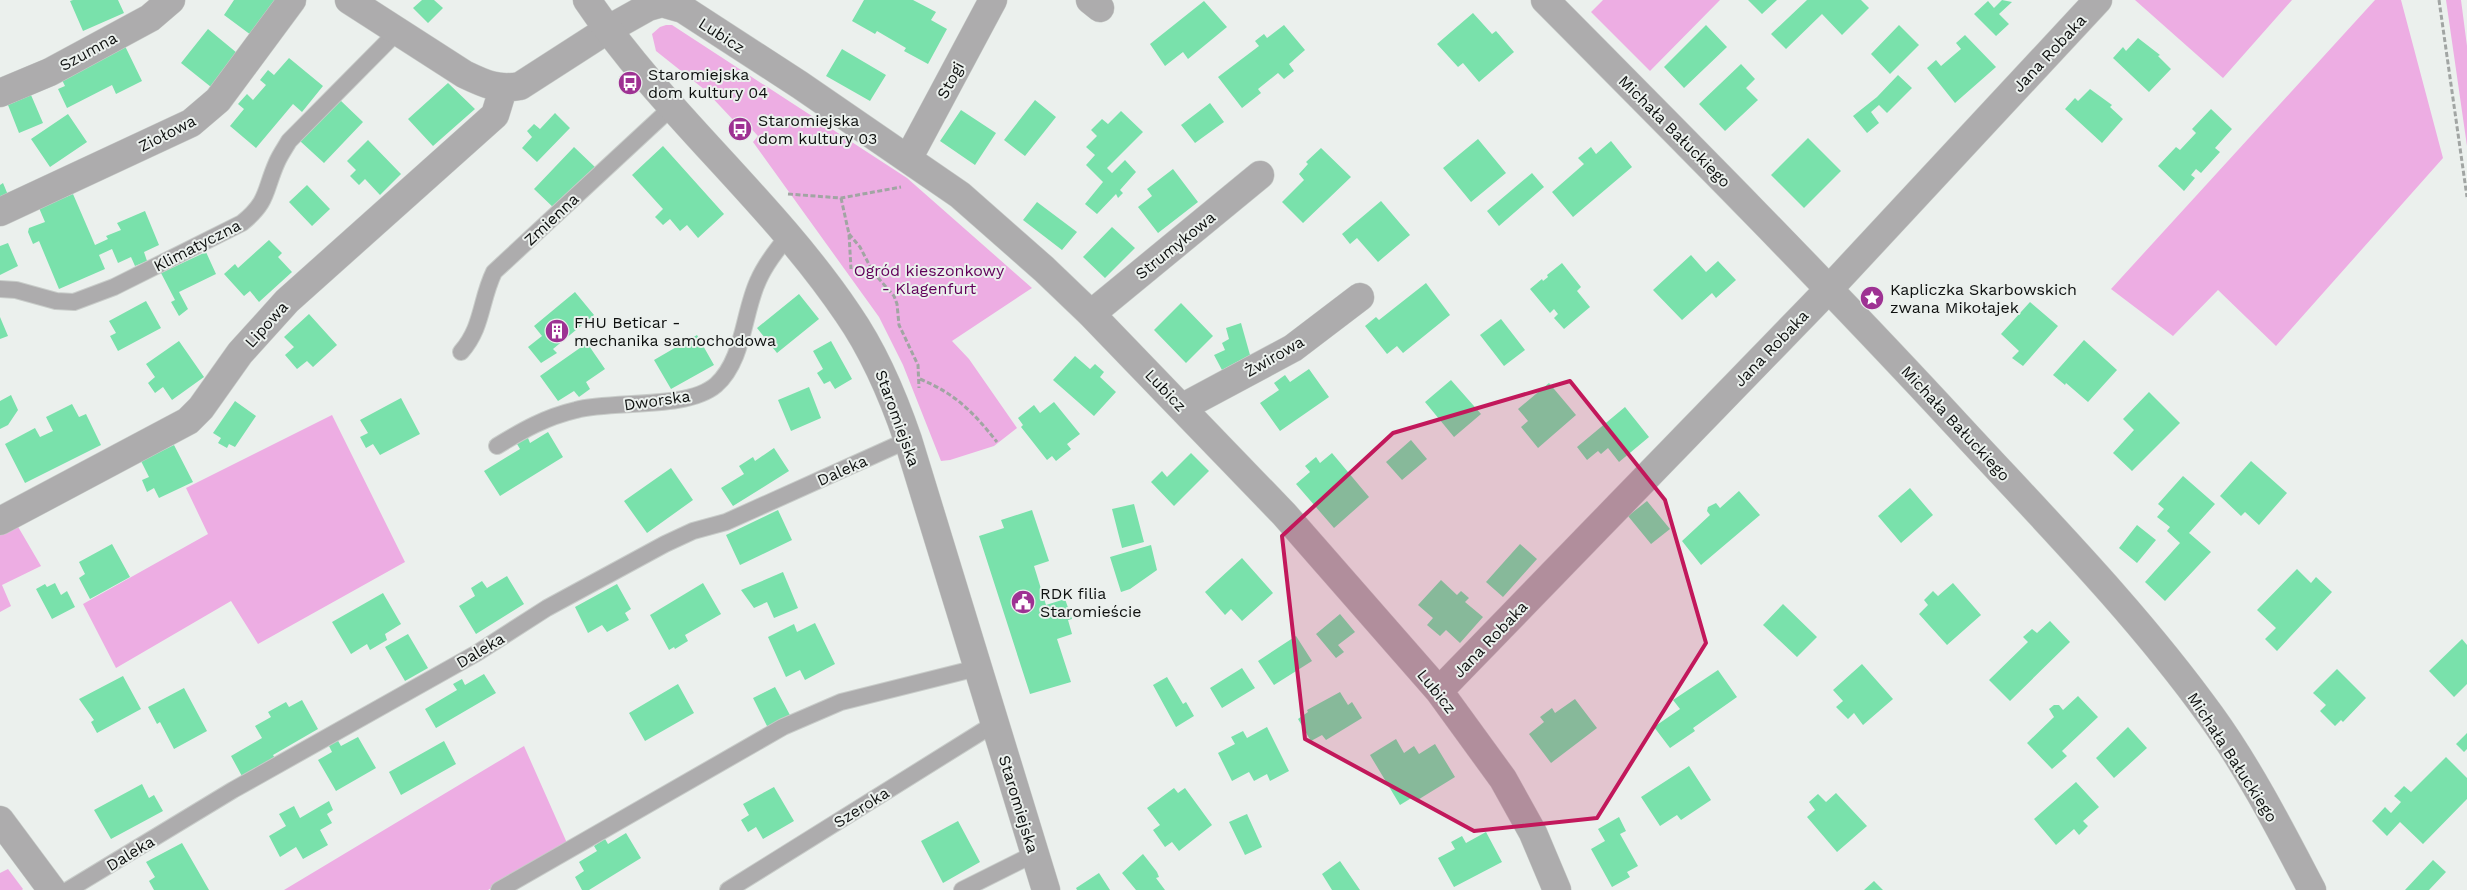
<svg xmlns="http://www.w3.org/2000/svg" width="2467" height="890" font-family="'Work Sans',sans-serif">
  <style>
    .green { fill: #edade3 }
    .building { fill: #79e1ab }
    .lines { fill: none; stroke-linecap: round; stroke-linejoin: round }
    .service-casing { stroke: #c8ccc9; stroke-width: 18 }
    .minor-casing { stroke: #c8ccc9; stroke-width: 29 }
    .tertiary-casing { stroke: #c8ccc9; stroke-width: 29 }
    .path { stroke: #a1a5a3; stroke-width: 3; stroke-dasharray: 5 2.5; stroke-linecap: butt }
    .service { stroke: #adacad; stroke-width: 16 }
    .minor { stroke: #adacad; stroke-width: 28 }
    .tertiary { stroke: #adacad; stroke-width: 28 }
    .marked { fill: #c2185b; fill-opacity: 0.2; stroke: #c2185b; stroke-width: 4; stroke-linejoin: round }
    .labels { text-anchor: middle; stroke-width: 4; stroke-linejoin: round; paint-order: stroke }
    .street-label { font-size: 16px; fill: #0e100f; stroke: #ebf0ed }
    .poi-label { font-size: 16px; fill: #0e100f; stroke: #ebf0ed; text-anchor: start }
    .park-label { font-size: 16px; fill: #61005a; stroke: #ebf0ed }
  </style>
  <rect width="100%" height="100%" fill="#ebf0ed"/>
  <path class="green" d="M1603,0h117l-70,71 -59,-59z
    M2135,0h157l-69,78z
    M2375,0h26l42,158 -167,188 -58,-56 -45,46 -62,-47z
    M2446,0h15l6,46v100z
    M666,25h6l235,153 125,110 -80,53 17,18 48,69 -23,18 -44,14 -9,1 -38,-96 -24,-48 -126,-175 5,-6 -16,-17 -6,4 -31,-33 -49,-39 -4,-17 8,-7z
    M332,415l73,147 -147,82 -27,-43 -115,67 -33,-64 125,-70 -22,-46z
    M17,525l24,41 -39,19 9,21 -11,6v-78z
    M524,746l43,97 -79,47h-204z
    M8,869l15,20 -1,1h-22v-17z"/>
  <path class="building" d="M73,0h45l6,13 -41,18 -13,-30z
    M234,0h44l-27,35 -27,-20z
    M422,0h12l9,8 -15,15 -15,-15z
    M864,0h49l23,12 -5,8 16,9 -19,35 -24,-13 2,-3 -29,-17 -2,3 -23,-13z
    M1748,0h29l-15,14z
    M1807,0h54l8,8 -27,27 -20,-21 -36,35 -15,-15z
    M2002,0l10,2 -13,12 10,10 -13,12 -22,-22 14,-13 6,7z
    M1204,1l23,26 -39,32 -5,-7 -18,14 -15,-22z
    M1473,13l19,21 4,-3 18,21 -35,30 -16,-19 -5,4 -21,-23z
    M1284,25l21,25 -16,14 5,7 -10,8 -6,-6 -20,16 3,4 -19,15 -24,-31 41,-31 -4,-5 9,-7 3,4z
    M1706,25l21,22 -43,41 -20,-21z
    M1899,25l20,20 -29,29 -19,-20z
    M208,29l29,24 -26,34 -30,-24z
    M1965,35l31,32 -41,36 -28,-35 9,-8 5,6 20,-17 -5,-6z
    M2138,38l22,17 -2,1 13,13 -22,23 -36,-34 10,-11 3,4z
    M125,46l17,35 -26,13 -4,-9 -45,23 -9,-19 7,-3 -4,-8z
    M842,49l44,26 -16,26 -44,-25z
    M289,58l34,28 -21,26 -9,-8 -37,44 -26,-22 14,-17 -6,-5 9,-10 6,6 13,-15 -6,-5 8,-10 6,5z
    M1741,64l14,15 -9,9 12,12 -33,31 -26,-27z
    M1898,75l14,13 -25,25 -8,-8 -8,7 8,11 -12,10 -14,-17 24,-19z
    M448,83l27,26 -42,37 -25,-27z
    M2090,89l22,16 -2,2 13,12 -21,24 -37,-34 10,-11 3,3z
    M31,95l12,28 -24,10 -11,-28z
    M340,100l23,22 -39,41 -24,-22z
    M1035,100l21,17 -31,39 -21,-16z
    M1210,103l14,19 -29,21 -14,-18z
    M2211,109l21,20 -17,19 5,4 -19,21 -5,-4 -5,6 4,3 -11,13 -26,-25 18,-19 4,3 16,-17 -4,-4z
    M961,110l35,23 -21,32 -35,-24z
    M1121,111l22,21 -36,36 5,5 13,-13 11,12 -16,18 3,3 -5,5 -2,-4 -19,20 -12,-10 18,-22 -17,-17 9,-10 -9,-8 11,-11 -6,-6 11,-11 6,5z
    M555,113l15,15 -33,34 -15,-14 10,-11 -5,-6 7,-7 6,5z
    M68,114l19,28 -37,25 -19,-28z
    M1808,138l33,33 -37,37 -33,-33z
    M1478,139l28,34 -35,29 -28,-34z
    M368,140l33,34 -21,21 -15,-16 -6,6 -9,-9 6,-6 -9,-9z
    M1611,141l21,26 -59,50 -21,-25 32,-28 -6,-6 13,-11 5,7z
    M663,146l61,68 -26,24 -11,-13 -7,6 -10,-12 -7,6 -8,-8 8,-8 -31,-34z
    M574,147l22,21 -40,42 -22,-21z
    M1321,148l30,29 -48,46 -21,-21 22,-22 -5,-6 9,-10 -2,-2z
    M1173,169l25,33 -40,31 -20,-26 14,-11 -5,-7z
    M1532,173l12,14 -45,39 -12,-15z
    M3,183l5,12 -8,4v-14z
    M307,185l23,24 -18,17 -23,-24z
    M73,194l22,51 13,-6 -2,-3 15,-6 -4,-7 28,-12 14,34 -15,7 3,9 -12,5 -4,-9 -13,6 -6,-14 -13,6 6,14 -46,20 -20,-48 -6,3 -5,-12 1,-4 16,-6 -6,-14z
    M1381,201l29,34 -32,27 -21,-24 -7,6 -8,-10z
    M1037,202l40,30 -15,18 -39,-30z
    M1112,227l23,21 -30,30 -22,-21z
    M269,240l13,13 -4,4 14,15 -33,30 -9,-11 -6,5 -20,-22 11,-10 3,4z
    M8,243l10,23 -18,9v-29z
    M206,252l10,22 -37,18 9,17 -9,7 -8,-14 4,-2 -14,-27z
    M1691,255l15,17 12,-11 18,19 -20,18 -4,-5 -30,27 -29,-30z
    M1562,263l19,24 -4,4 13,16 -26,22 -10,-11 4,-4 -4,-5 -4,4 -20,-24 12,-10 1,2 5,-4 -1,-2z
    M1426,283l24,32 -47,38 -6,-7 -10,8 -22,-28 11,-9 3,3z
    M575,292l19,23 -41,34 4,4 -16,10 -13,-16 14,-11 -8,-10z
    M799,294l20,25 -42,34 -20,-25z
    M146,301l15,27 -43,23 -8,-15 6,-3 -7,-12z
    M2030,302l28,24 -35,40 -11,-8 7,-7 -18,-17z
    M1181,303l32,33 -27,27 -32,-33z
    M309,314l28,31 -24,22 -6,-6 -10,8 -12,-14 9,-8 -10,-10z
    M0,317l8,19 -8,3z
    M1501,319l24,31 -21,16 -24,-31z
    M1241,323l9,32 -28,15 -8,-15 11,-5 -3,-7 7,-4 -3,-11z
    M697,335l17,30 -43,24 -17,-29z
    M2084,340l33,30 -29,32 -22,-19 -1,2 -12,-10z
    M179,341l25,36 -32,23 -9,-13 -8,6 -7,-10 7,-6 -9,-13z
    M831,341l21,38 -17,10 -5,-8 -6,3 -7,-11 6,-4 -10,-18z
    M587,343l18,26 -19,13 4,7 -11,8 -5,-6 -16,10 -18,-25z
    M1075,356l15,13 5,-5 9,8 -4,5 16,15 -22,24 -41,-36z
    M1309,369l20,28 -49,34 -20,-28 19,-13 -5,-7 11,-8 5,7z
    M1451,380l30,34 -27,23 -29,-35z
    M1549,383l27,32 -38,33 -17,-21 7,-6 -10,-12z
    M809,387l12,31 -30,13 -13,-31z
    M2149,392l31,31 -48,48 -19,-18 21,-23 -11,-11z
    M11,395l7,15 -10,15 -8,4v-28z
    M401,398l19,36 -40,21 -7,-11 -7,4 -6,-11 8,-4 -8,-13z
    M235,401l21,15 -21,31 -6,-3 -2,4 -9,-5 3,-5 -8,-5z
    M1054,402l26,32 -13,10 4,5 -15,12 -4,-5 -5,4 -26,-33 2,-2 -5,-7 16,-13 6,8z
    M72,404l7,13 7,-3 15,31 -76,38 -20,-39 30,-16 5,9 13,-6 -7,-14z
    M1625,407l24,30 -30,25 -11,-14 -7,6 -3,-3 -11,9 -10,-13z
    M548,432l15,25 -63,39 -16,-25 36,-22 -3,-5 1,-5 10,-1 2,5z
    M1411,440l16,19 -25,21 -16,-18z
    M174,445l19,37 -34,16 -5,-10 -7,4 -5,-12 7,-3 -8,-16z
    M774,448l15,23 -56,35 -12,-18 23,-14 -5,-8 14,-9 2,4z
    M1191,453l18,18 -35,35 -23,-24 11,-11 5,6z
    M1332,453l37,44 -35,31 -38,-44 14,-12 -5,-6 11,-9 4,6z
    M2251,461l36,32 -28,32 -14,-13 -4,4 -21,-20z
    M671,468l22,32 -46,33 -23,-32z
    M2183,476l32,28 -26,29 22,19 -46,49 -20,-19 35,-39 -13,-12 3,-4 -13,-10 7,-8 -6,-5z
    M1910,488l23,27 -32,28 -23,-27z
    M1739,491l21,24 -59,50 -19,-24 28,-26 -3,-4 1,-4 8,-4 4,5z
    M1647,501l23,28 -19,15 -23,-28z
    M1134,504l10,38 -22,6 -10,-39z
    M778,510l14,30 -52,25 -14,-30z
    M1032,510l17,51 -15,5 12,39 19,-6 7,20 -4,1 4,14 -15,5 14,43 -41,12 -51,-158 25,-8 -3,-8z
    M2137,525l19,15 -19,23 -18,-15z
    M112,544l18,33 -40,22 -11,-21 6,-4 -6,-12z
    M1520,544l17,15 -34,38 -17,-15z
    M1151,545l6,25 -27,19 -9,3 -11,-35z
    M1242,558l31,35 -31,28 -11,-12 -6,6 -20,-23z
    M2297,569l14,14 5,-6 16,15 -55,59 -12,-12 11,-11 -19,-18z
    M783,572l15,36 -24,10 -7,-16 -13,6 -13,-18z
    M507,576l17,28 -48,30 -17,-28 16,-10 -4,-8 11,-7 5,7z
    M1441,580l16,15 4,-4 8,7 -4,4 18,15 -23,26 -14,-13 -6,6 -13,-11 6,-7 -15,-13z
    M55,583l6,12 6,-4 8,16 -23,12 -16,-30 9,-5 2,3z
    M703,583l18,31 -36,21 3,6 -13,8 -1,-2 -5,3 -19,-35z
    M1953,583l28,32 -34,30 -28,-31 9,-9 -4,-5 9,-9 5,5z
    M617,584l14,25 -6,4 4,7 -22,12 -5,-7 -14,8 -13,-26z
    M383,593l18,31 -16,10 2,6 -17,10 -3,-6 -16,10 -19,-32z
    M1783,604l34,33 -20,20 -34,-32z
    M1340,614l15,18 -17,13 6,7 -8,6 -20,-24z
    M2050,621l20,21 -60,59 -21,-21 39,-38 -5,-5 9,-8 5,4z
    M815,623l20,41 -30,16 -5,-10 -14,7 -18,-40 26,-13 3,8z
    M408,634l20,34 -23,13 -20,-34z
    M1296,636l16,25 -38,24 -16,-24z
    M2462,639l5,6v39l-13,13 -25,-26z
    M1862,664l31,35 -30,26 -9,-12 -6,6 -12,-12 7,-6 -10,-11z
    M1242,668l13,20 -33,20 -12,-20z
    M2337,669l29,29 -23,24 -2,-2 -6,6 -15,-15 6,-6 -13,-12z
    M1718,670l19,27 -44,31 2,3 -25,17 -16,-21 26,-18 -7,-9z
    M484,674l12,19 -60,35 -11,-19 32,-19 -4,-6 9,-5 3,6z
    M123,676l18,33 -44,24 -6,-11 3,-2 -15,-21z
    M1167,677l16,27 3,-2 8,14 -18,11 -23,-42z
    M678,684l16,29 -49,28 -16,-28z
    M775,687l16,30 -23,11 -15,-30z
    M184,688l23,43 -33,18 -14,-27 -3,2 -9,-17z
    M1340,692l8,13 4,-3 10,16 -36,22 -4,-5 -11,6 -13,-22 10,-7 -1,-2z
    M2078,696l20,21 -36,34 5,5 -15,13 -25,-26 27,-26 -5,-8 5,-4h5l4,5z
    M1575,699l22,29 -46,35 -22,-29 15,-12 -4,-5 12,-9 3,5z
    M302,700l16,29 -45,26 3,5 -33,18 -12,-22 31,-18 -7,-12 16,-9 -3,-5 18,-10 3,5z
    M1267,727l22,44 -19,10 -3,-7 -13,7 -5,-9 -17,9 -14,-28 17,-9 -4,-7 12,-6 4,7z
    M2128,727l19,21 -33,30 -18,-20z
    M2467,733v16l-3,3 -8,-8z
    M358,737l18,31 -40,23 -18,-31 14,-8 -4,-8 9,-5 4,7z
    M1396,739l8,14 10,-7 5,8 16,-10 20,33 -39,24 -3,-4 -13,8 -30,-50z
    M444,741l12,23 -55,31 -12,-23z
    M2446,757l21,21v21l-44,45 -23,-22 -13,14 -15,-15 13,-14 6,6 10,-11 -7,-6 10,-10 7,6z
    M1689,766l22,34 -30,20 -4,-5 -17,11 -19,-29z
    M2076,782l23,25 -16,14 5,5 -9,9 -5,-6 -18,16 -22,-26z
    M142,784l7,14 5,-3 9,16 -52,28 -17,-29z
    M774,787l20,34 -31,18 -7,-12 -8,5 -7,-12 8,-5 -6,-11z
    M1174,788l4,5 7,-5 27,37 -33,26 -7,-9 -7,5 -12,-17 7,-5 -13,-17z
    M1836,793l31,33 -30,26 -30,-35 8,-7 -6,-8 9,-8 8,8z
    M329,801l4,9 -6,4 5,9 -12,7 8,15 -25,14 -7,-12 -16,10 -11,-21 17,-10 -7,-12 15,-8 6,12z
    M1247,814l15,33 -17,8 -16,-33z
    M1619,817l7,14 -6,3 18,32 -11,6 3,5 -18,10 -21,-38 14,-8 -7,-12z
    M958,821l22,41 -37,21 -22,-42z
    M1486,832l16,30 -48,25 -16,-29 17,-9 -4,-7 11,-6 4,7z
    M626,833l15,25 -52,32h-7l-7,-13 9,-6 -5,-9 18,-11 -3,-5 11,-7 3,5z
    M182,843l27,47h-55l-5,-9 6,-4 -9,-15z
    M1143,854l14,18 2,5 -3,1 9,12h-29l-14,-17z
    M2433,860l13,12 -17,18h-24z
    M1340,861l20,29h-28l-10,-16z
    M1099,873l11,17h-33l-1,-2z
    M1874,881l9,9h-19z"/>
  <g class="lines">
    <g class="service-casing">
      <path id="service" d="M0,289l16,1 40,11 18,1 40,-15 128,-64c27,-22 22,-32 35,-61 3,-7 8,-14 12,-21l108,-109
        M461,352c22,-25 19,-51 33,-80l178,-165
        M497,446c26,-16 49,-29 79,-36 37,-10 111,0 140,-25 28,-25 27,-72 42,-104 7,-16 18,-30 29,-44
        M68,890l165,-100 244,-137 70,-45 118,-64 28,-13 33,-9 182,-82
        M499,890l284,-163 58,-25 136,-34
        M728,890l266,-166
        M962,890l72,-36"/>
    </g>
    <g class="minor-casing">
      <path id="minor" d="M349,0l115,74c21,10 33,16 56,12l87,-56 41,-23 14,-4 21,6 117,76 160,110 84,74 47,45 193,200 155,177 64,88 30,54 24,57
        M1090,0l10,8
        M1545,0c139,140 278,280 413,426 86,93 179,187 253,290 39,54 70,115 101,174
        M0,93l50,-21 100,-54 21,-18
        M908,159l85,-159
        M0,212l191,-89 27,-23 74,-100
        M1091,314l169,-139
        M1183,407l110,-59 67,-51
        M0,521l188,-100 13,-13 39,-55 47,-52 208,-186 8,-26
        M1439,691l391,-403 268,-288
        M0,820l52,70"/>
    </g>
    <g class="tertiary-casing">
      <path id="tertiary" d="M587,0c76,113 185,201 261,314 27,39 45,82 60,126l138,450"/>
    </g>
    <path class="path" d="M2439,0l28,197
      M788,194l53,4 60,-11
      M841,198l8,36 2,35
      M849,234l11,13 13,25 21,24 3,8 2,21 19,40 1,23
      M920,379c36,15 53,33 77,63"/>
    <use href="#service" class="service"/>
    <use href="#minor" class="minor"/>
    <use href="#tertiary" class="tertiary"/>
  </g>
  <path class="marked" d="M1570,381l95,119 41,143 -109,175 -123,13 -169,-92 -23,-203 111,-103z"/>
  <defs>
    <g id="bus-disc" transform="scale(1.25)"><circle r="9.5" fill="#9e3293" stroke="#ebf0ed"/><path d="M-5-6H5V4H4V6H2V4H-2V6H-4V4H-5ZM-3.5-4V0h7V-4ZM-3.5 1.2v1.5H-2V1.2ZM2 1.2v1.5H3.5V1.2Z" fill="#fff"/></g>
    <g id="sight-disc" transform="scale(1.25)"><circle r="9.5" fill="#9e3293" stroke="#ebf0ed"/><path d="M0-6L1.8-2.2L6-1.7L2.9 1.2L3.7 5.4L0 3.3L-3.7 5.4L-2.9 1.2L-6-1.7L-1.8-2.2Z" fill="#fff"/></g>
    <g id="building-disc" transform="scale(1.25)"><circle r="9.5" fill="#9e3293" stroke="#ebf0ed"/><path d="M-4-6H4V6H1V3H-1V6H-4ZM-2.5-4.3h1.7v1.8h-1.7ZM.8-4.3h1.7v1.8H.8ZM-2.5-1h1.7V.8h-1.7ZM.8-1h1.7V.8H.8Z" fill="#fff"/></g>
    <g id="civic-disc" transform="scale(1.25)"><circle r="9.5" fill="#9e3293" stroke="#ebf0ed"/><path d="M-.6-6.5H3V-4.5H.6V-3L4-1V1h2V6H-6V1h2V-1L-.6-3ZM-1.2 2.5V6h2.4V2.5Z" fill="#fff"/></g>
  </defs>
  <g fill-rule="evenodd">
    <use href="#bus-disc" x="630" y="83"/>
    <use href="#bus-disc" x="740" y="129"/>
    <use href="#sight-disc" x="1872" y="298"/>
    <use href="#building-disc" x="557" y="331"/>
    <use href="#civic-disc" x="1023" y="602"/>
  </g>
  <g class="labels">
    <g class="street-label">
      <text transform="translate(722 35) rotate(33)" y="6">Lubicz</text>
      <text transform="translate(88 51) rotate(-29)" y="6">Szumna</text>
      <text transform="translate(2049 53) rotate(-47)" y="6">Jana Robaka</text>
      <text transform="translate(950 80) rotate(-62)" y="6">Stogi</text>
      <text transform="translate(1675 131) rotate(45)" y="6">Michała Bałuckiego</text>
      <text transform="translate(167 133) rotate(-27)" y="6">Ziołowa</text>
      <text transform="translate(551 219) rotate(-43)" y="6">Zmienna</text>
      <text transform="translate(197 245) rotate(-27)" y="6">Klimatyczna</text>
      <text transform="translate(1175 245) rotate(-39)" y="6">Strumykowa</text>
      <text transform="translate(266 324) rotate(-48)" y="6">Lipowa</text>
      <text transform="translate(1771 348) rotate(-46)" y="6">Jana Robaka</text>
      <text transform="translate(1274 356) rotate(-30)" y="6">Żwirowa</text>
      <text transform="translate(1166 390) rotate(46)" y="6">Lubicz</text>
      <text transform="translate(657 400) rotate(-8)" y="6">Dworska</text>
      <text transform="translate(898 418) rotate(70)" y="6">Staromiejska</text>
      <text transform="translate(1956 423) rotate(47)" y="6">Michała Bałuckiego</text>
      <text transform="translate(842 470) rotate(-24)" y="6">Daleka</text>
      <text transform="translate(1490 639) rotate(-46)" y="6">Jana Robaka</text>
      <text transform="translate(480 650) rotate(-31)" y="6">Daleka</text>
      <text transform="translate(1437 691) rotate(51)" y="6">Lubicz</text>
      <text transform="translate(2233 757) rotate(57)" y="6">Michała Bałuckiego</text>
      <text transform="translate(1019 804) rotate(73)" y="6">Staromiejska</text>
      <text transform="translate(861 807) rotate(-32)" y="6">Szeroka</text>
      <text transform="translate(130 853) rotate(-31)" y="6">Daleka</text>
    </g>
    <g class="poi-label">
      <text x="648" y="80">Staromiejska<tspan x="648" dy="18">dom kultury 04</tspan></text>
      <text x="758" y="126">Staromiejska<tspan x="758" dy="18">dom kultury 03</tspan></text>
      <text x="1890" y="295">Kapliczka Skarbowskich<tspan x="1890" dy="18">zwana Mikołajek</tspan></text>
      <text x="574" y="328">FHU Beticar -<tspan x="574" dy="18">mechanika samochodowa</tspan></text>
      <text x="1040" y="599">RDK filia<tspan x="1040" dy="18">Staromieście</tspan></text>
    </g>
    <g class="park-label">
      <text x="929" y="276">Ogród kieszonkowy<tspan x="929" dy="18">- Klagenfurt</tspan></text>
    </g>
  </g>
</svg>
